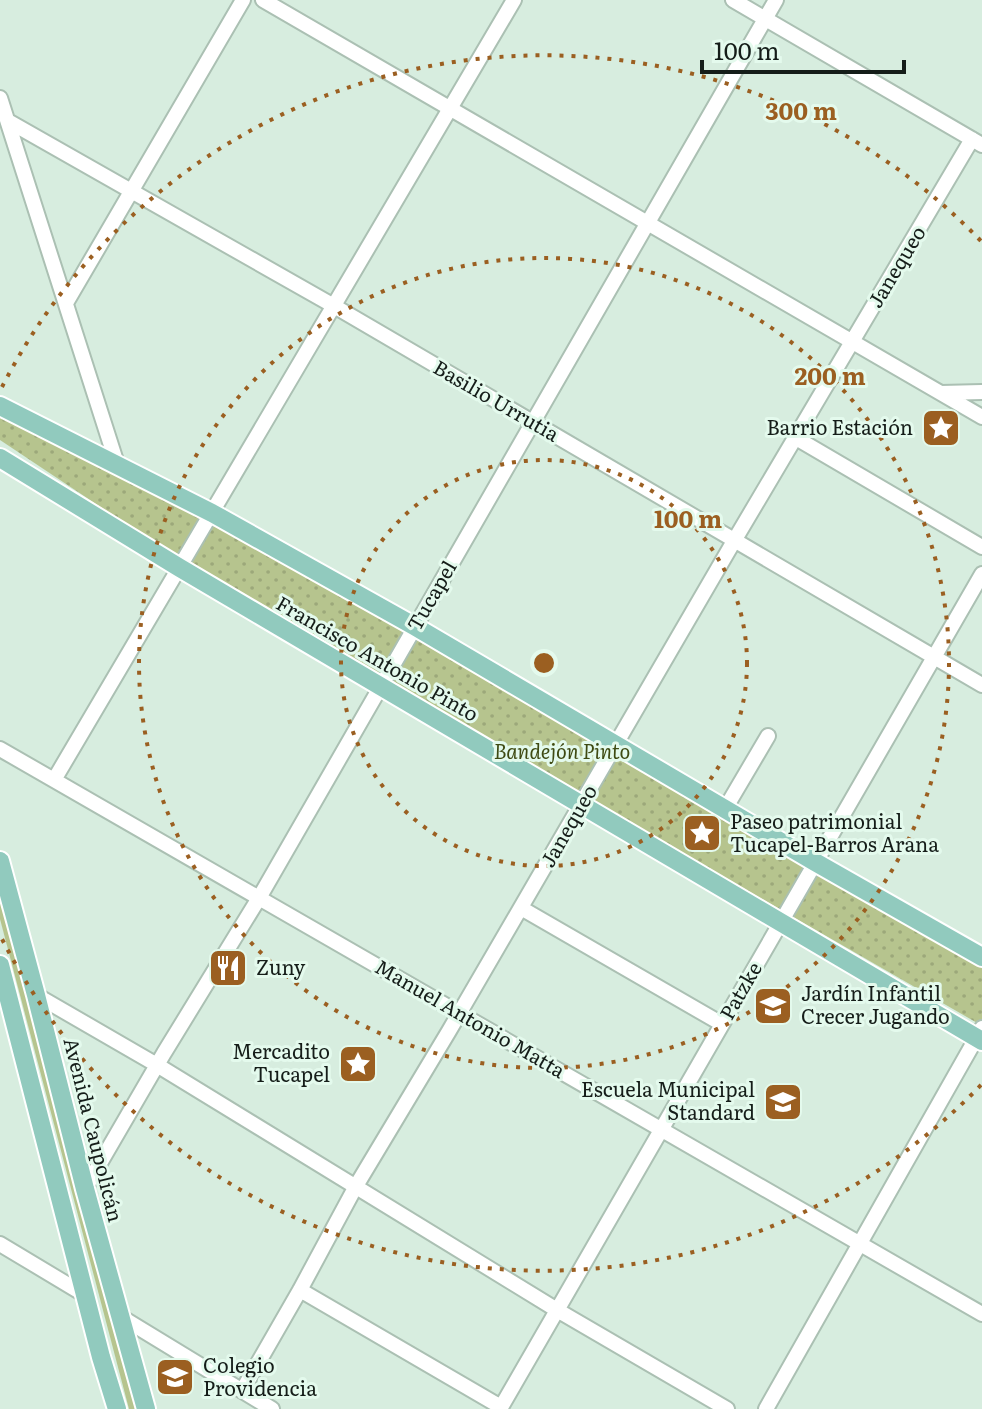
<svg xmlns="http://www.w3.org/2000/svg" width="982" height="1409" font-family="Literata,serif">
  <style>
    .green { fill: #b6c48e }
    .park { fill: url(#park-dots) }
    .lines { fill: none; stroke-linecap: round; stroke-linejoin: round }
    .minor-casing { stroke: #abc0b3; stroke-width: 18 }
    .major-casing { stroke: #fff; stroke-width: 22 }
    .minor { stroke: #fff; stroke-width: 14 }
    .major { stroke: #91cabe; stroke-width: 18 }
    .ring { fill: none; stroke: #9b5f21; stroke-width: 4; stroke-dasharray: 4 8 }
    .labels { text-anchor: middle; stroke-width: 6; stroke-linejoin: round; paint-order: stroke }
    .street-label { font-size: 20px; fill: #151d19; stroke: #e4faed }
    .poi-label { font-size: 20px; fill: #151d19; stroke: #e4faed; text-anchor: start }
    .park-label { font-size: 20px; font-style: italic; fill: #3e4a12; stroke: #e4faed }
    .centre { fill: #9b5f21; stroke: #e4faed; stroke-width: 4 }
    .ring-label { font-size: 24px; text-anchor: middle; font-weight: bold; fill: #9b5f21; stroke: #e4faed; stroke-width: 6; stroke-linejoin: round; paint-order: stroke }
  </style>
  <defs>
    <pattern id="park-dots" width="8" height="8" patternUnits="userSpaceOnUse" patternTransform="scale(2)"><rect width="8" height="8" fill="#b6c48e"/><path d="M2 2h.1M6 6h.1" fill="none" stroke="#9ca87a" stroke-width="1.8" stroke-linecap="round"/></pattern>
  </defs>
  <rect width="100%" height="100%" fill="#d7eddf"/>
  <path class="green" d="M0,881l142,528h-13l-129,-490z"/>
  <path class="park" d="M0,415l239,119 743,431v54l-3,5 -427,-246 -387,-228 -165,-110z"/>
  <g class="lines">
    <g class="minor-casing">
      <path id="minor" d="M263,0l719,417
        M733,0l249,145
        M0,98l117,366
        M8,121l326,185 648,379
        M66,303l177,-303
        M941,393l41,-1
        M796,438l186,109
        M0,749l982,565
        M54,780l460,-780
        M725,809l43,-73
        M521,908l201,116
        M36,995l121,70 400,245 170,99
        M85,1189l79,-136 95,-155 517,-898
        M0,1244l85,51
        M300,1290l201,117
        M121,1317l151,92
        M242,1391l58,-101 56,-104 93,-155 285,-490 238,-402
        M500,1409l482,-835
        M766,1409l216,-381"/>
    </g>
    <g class="major-casing">
      <path id="major" d="M0,406l212,107 202,113 401,236 167,95
        M0,458l180,110 802,473
        M0,861l36,134 49,194 61,220
        M0,965l101,392 16,52"/>
    </g>
    <use href="#minor" class="minor"/>
    <use href="#major" class="major"/>
  </g>
  <g class="ring">
    <circle cx="544" cy="663" r="203"/>
    <circle cx="544" cy="663" r="405"/>
    <path d="M981 1085A608 608 0 0 1 2 939M2 387A608 608 0 0 1 981 241"/>
  </g>
  <defs>
    <g id="sight-square" transform="scale(2)"><rect x="-9" y="-9" width="18" height="18" rx="4" fill="#9b5f21" stroke="#e4faed"/><path d="M0-6L1.8-2.2L6-1.7L2.9 1.2L3.7 5.4L0 3.3L-3.7 5.4L-2.9 1.2L-6-1.7L-1.8-2.2Z" fill="#fff"/></g>
    <g id="restaurant-square" transform="scale(2)"><rect x="-9" y="-9" width="18" height="18" rx="4" fill="#9b5f21" stroke="#e4faed"/><path d="M-5-6h1v4h1v-4h1v4h1v-4h1v5L-1.5 .5V6h-2V.5L-5-1ZM5-6V6H3V1.5H1.5Q1.5-4 5-6Z" fill="#fff"/></g>
    <g id="school-square" transform="scale(2)"><rect x="-9" y="-9" width="18" height="18" rx="4" fill="#9b5f21" stroke="#e4faed"/><path d="M0-5L7-2L0 1L-7-2ZM-4 1L0 2.5L4 1V4Q0 6-4 4Z" fill="#fff"/></g>
  </defs>
  <g fill-rule="evenodd">
    <use href="#sight-square" x="941" y="428"/>
    <use href="#sight-square" x="702" y="833"/>
    <use href="#restaurant-square" x="228" y="968"/>
    <use href="#school-square" x="773" y="1006"/>
    <use href="#sight-square" x="358" y="1064"/>
    <use href="#school-square" x="783" y="1102"/>
    <use href="#school-square" x="175" y="1377"/>
  </g>
  <g class="labels">
    <g class="street-label">
      <text transform="translate(897 267) rotate(-59)" y="7">Janequeo</text>
      <text transform="translate(496 401) rotate(30)" y="7">Basilio Urrutia</text>
      <text transform="translate(432 596) rotate(-60)" y="7">Tucapel</text>
      <text transform="translate(377 659) rotate(30)" y="7">Francisco Antonio Pinto</text>
      <text transform="translate(569 826) rotate(-60)" y="7">Janequeo</text>
      <text transform="translate(741 991) rotate(-60)" y="7">Patzke</text>
      <text transform="translate(470 1019) rotate(30)" y="7">Manuel Antonio Matta</text>
      <text transform="translate(93 1130) rotate(76)" y="7">Avenida Caupolicán</text>
    </g>
    <g class="poi-label">
      <text x="913" y="435" text-anchor="end">Barrio Estación</text>
      <text x="730" y="829">Paseo patrimonial<tspan x="730" dy="23">Tucapel-Barros Arana</tspan></text>
      <text x="256" y="975">Zuny</text>
      <text x="801" y="1001">Jardín Infantil<tspan x="801" dy="23">Crecer Jugando</tspan></text>
      <text x="330" y="1059" text-anchor="end">Mercadito<tspan x="330" dy="23">Tucapel</tspan></text>
      <text x="755" y="1097" text-anchor="end">Escuela Municipal<tspan x="755" dy="23">Standard</tspan></text>
      <text x="203" y="1373">Colegio<tspan x="203" dy="23">Providencia</tspan></text>
    </g>
    <g class="park-label">
      <text x="562" y="759">Bandejón Pinto</text>
    </g>
  </g>
  <circle cx="544" cy="663" r="12" class="centre"/>
  <g class="ring-label">
    <text x="801" y="120">300 m</text>
    <text x="830" y="385">200 m</text>
    <text x="688" y="528">100 m</text>
  </g>
  <path d="M702 60v12h202v-12" fill="none" stroke="#151d19" stroke-width="4"/>
  <text x="714" y="60" font-size="24" fill="#151d19" stroke="#e4faed" stroke-width="6" paint-order="stroke">100 m</text>
</svg>
